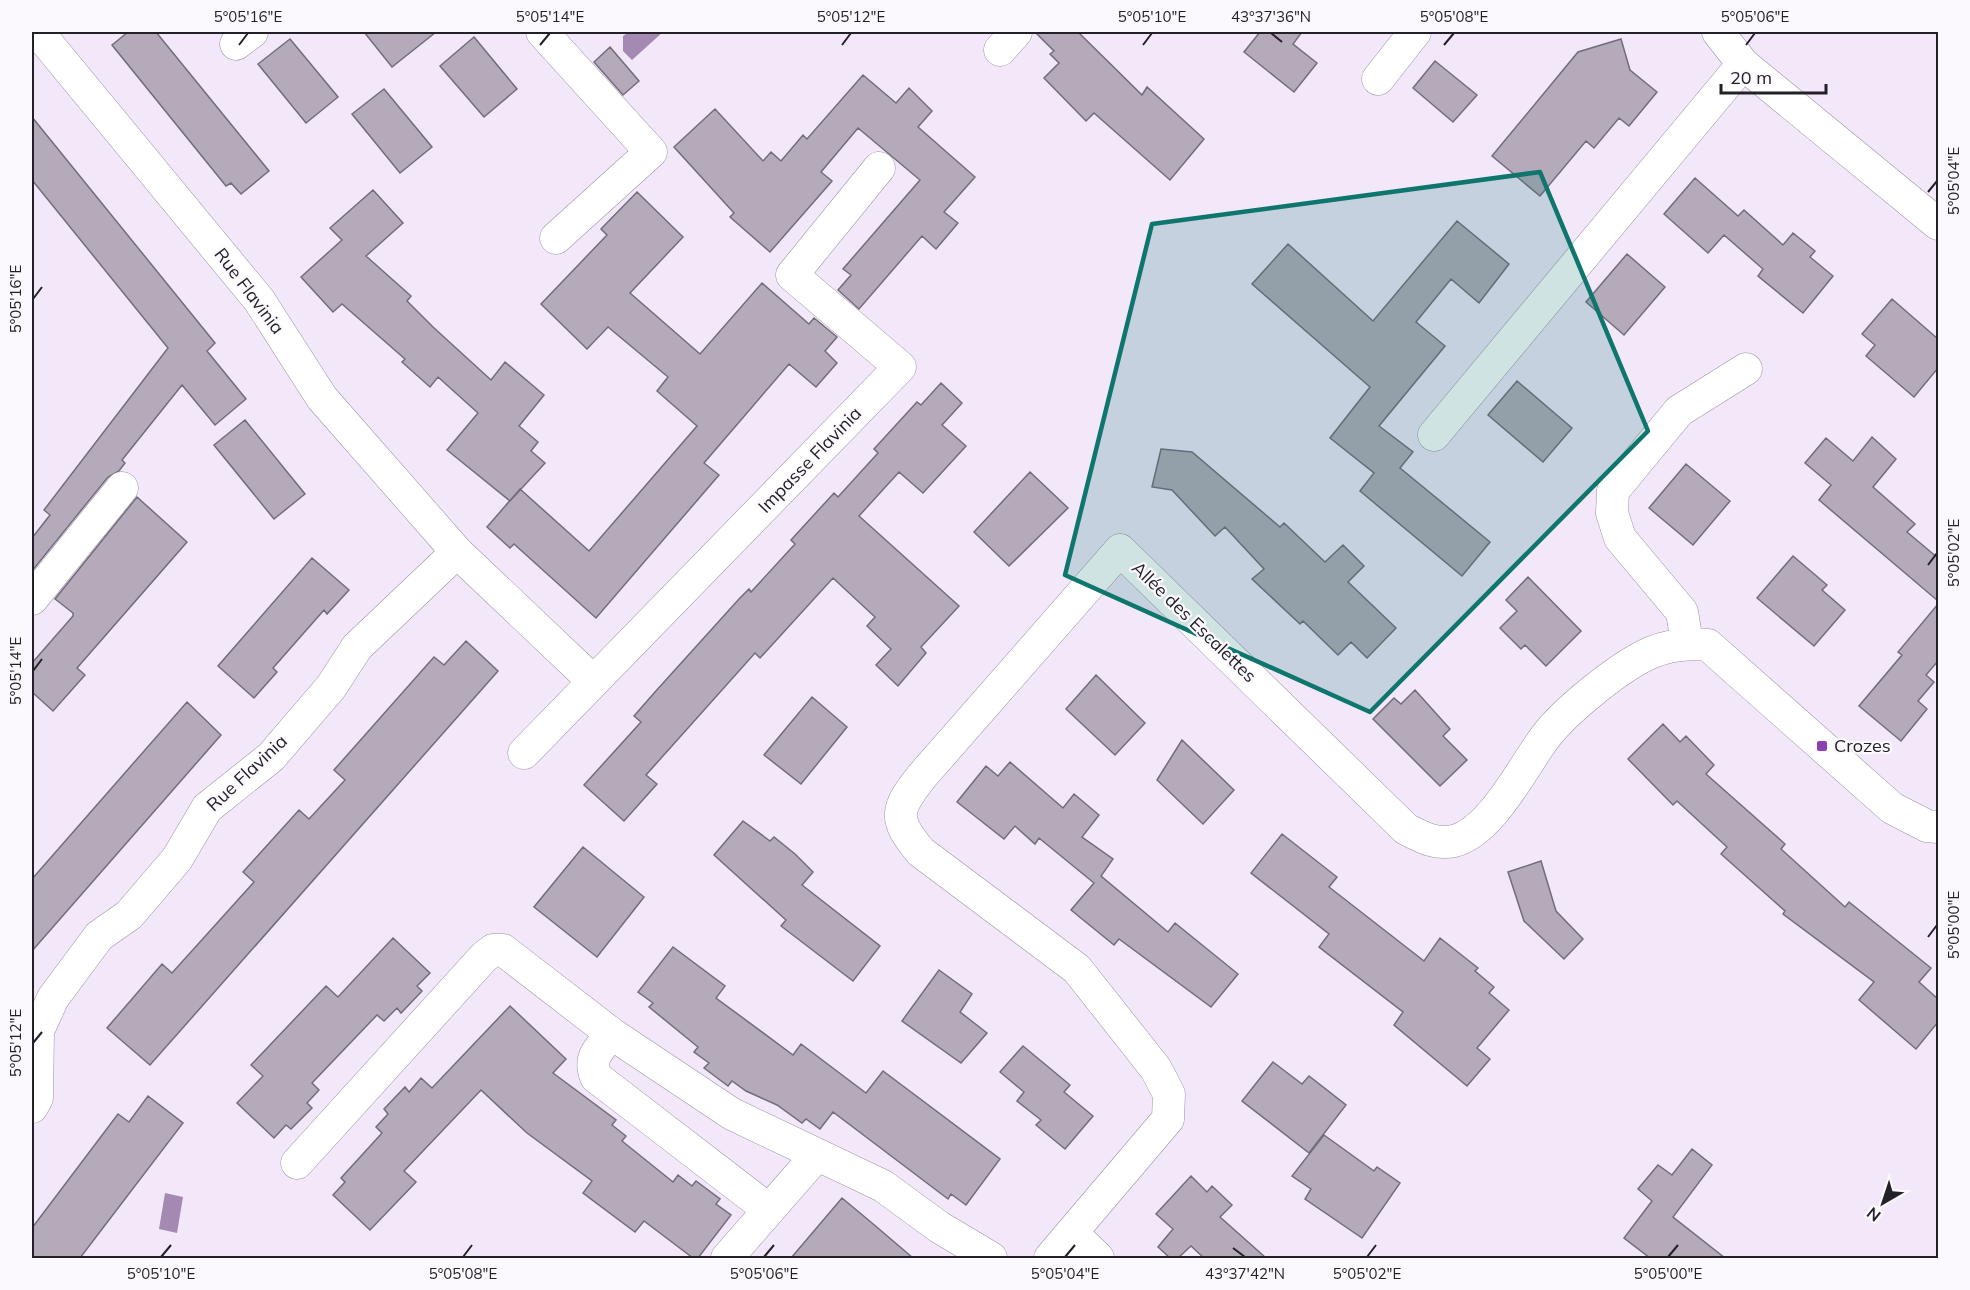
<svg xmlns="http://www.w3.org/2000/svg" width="1970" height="1290" font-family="Mulish,sans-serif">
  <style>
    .water { fill: #a48ab3 }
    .building { fill: #b4aaba; stroke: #756c7b; stroke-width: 1.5 }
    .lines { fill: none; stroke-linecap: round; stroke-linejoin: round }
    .street-casing { stroke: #9c92a2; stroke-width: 33 }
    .street { stroke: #fff; stroke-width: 32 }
    .marked { fill: #0f766e; fill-opacity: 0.2; stroke: #0f766e; stroke-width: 4.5; stroke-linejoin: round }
    .ticks { fill: none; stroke: #242027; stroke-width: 2 }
    .poi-dot { fill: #8c40b1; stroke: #fbf9fd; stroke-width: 2 }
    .labels { text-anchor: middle; stroke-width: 4.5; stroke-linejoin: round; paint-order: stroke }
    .street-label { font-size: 18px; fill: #242027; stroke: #fbf9fd }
    .poi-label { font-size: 18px; fill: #242027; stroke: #fbf9fd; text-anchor: start }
    .neatline { fill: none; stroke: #242027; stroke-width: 2 }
    .ticks-label { font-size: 15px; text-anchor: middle; fill: #242027 }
  </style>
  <rect width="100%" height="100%" fill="#f3e8fa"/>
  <path class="water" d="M629,32h34l-31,28 -9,-9v-15z
    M165,1193l18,4 -6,36 -18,-4z"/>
  <path class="building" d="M128,32h28l113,139 -28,23 -10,-11 -5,3 -114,-141z
    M364,32h72l-44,35z
    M1035,32h43l64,63 5,-8 57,52 -34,41 -76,-67 -8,8 -42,-43 15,-15 -9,-9 4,-3z
    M1260,32h42l-9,12 24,19 -23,29 -50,-40z
    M474,37l43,52 -33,28 -44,-51z
    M290,39l48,58 -32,26 -48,-59z
    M1621,39l9,31 27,22 -28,34 -10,-8 -25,30 -8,-7 -46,55 -48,-40 86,-104z
    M610,47l29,34 -16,14 -29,-33z
    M1435,61l42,34 -24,27 -40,-34z
    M863,75l33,28 13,-15 23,23 -14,16 57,50 -31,35 14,11 -22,26 -14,-13 -63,73 -21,-19 13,-15 -8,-6 77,-89 -62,-52 -37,44 11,9 -62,71 -40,-35 4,-4 -60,-66 41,-38 48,52 8,-9 10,9 22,-26 4,4z
    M384,89l48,58 -32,26 -48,-59z
    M32,117l183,226 -8,8 39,48 -31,26 -33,-40 -60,75 3,3 -6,8 -11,6 -76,94v-33l18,-23 -6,-5 124,-162 -136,-168z
    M1695,178l43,38 6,-6 39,35 10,-12 22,18 -5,6 23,19 -30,37 -45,-37 5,-7 -39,-34 -16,18 -44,-39z
    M373,190l30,33 -37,33 45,40 -4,5 26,26 58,53 14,-18 39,33 -25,31 19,16 -7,9 14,12 -35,38 -63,-51 31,-37 -40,-36 -8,10 -28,-25 3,-3 -63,-55 -9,8 -32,-35 41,-37 -12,-12z
    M637,192l46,45 -53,56 70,61 62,-71 47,41 5,-6 23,19 -12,14 12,12 -21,24 -27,-23 -85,99 15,12 -123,143 -82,-74 -4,4 -23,-21 33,-38 69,62 108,-125 -40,-35 11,-14 -60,-50 -21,22 -46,-45 66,-69 -6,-6z
    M1457,221l52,43 -30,39 -28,-24 -35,43 29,24 -66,80 34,26 -13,16 90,74 -28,34 -102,-85 14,-18 -44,-35 40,-51 -118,-103 36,-40 85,77z
    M1627,254l38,33 -41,48 -38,-33z
    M1892,299l46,40v29l-24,29 -48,-41 9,-11 -13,-11z
    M1517,381l55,47 -29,34 -55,-47z
    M941,383l21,20 -20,22 24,21 -43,47 -24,-21 -40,44 100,90 -38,41 5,6 -28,33 -22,-21 15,-16 -24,-23 8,-9 -42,-39 -73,80 -5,-5 -109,122 11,9 -33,37 -40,-36 57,-63 -7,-6 21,-24 84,-93 10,-10 2,3 44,-48 -4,-4 43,-47 4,4 40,-44 -4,-4 43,-47 4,3z
    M245,420l60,74 -31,25 -60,-74z
    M1872,437l24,22 -23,28 42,37 -8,8 31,26v43l-119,-101 12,-15 -26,-22 21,-25 27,23z
    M1161,449l31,3 88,75 4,-4 41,39 18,-17 21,21 -16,16 48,46 -29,30 -16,-16 -13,13 -35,-34 -3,3 -48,-45 12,-10 -39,-42 -10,9 -43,-46 -20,-3z
    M1686,464l44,37 -37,44 -44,-37z
    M1030,472l38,36 -59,58 -35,-34z
    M137,497l50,45 -110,126 8,7 -32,36 -21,-19v-29l41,-47v-3l-18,-14z
    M1793,556l34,29 -5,5 23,20 -31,36 -57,-48z
    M312,558l37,32 -22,24 -3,-4 -51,58 4,4 -23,26 -36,-32z
    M1528,577l53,54 -35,35 -21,-21 -4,4 -21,-21 17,-17 -11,-11z
    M1938,604v57l-12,14 8,7 -16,19 9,8 -26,32 -42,-35 43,-51 -4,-3z
    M466,641l32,30 -348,394 -43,-37 55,-64 10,9 82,-91 -11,-10 56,-62 10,9 36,-39 -11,-10 100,-113 10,8z
    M1096,675l49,48 -30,32 -49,-46z
    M1415,690l35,39 -7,7 24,24 -27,26 -67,-67 21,-21 7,6z
    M812,697l35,30 -46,57 -37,-29z
    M187,702l34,33 -189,216v-72z
    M1663,724l17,18 6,-6 28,29 -8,9 79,70 -4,5 64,58 4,-5 82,66 -12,14 19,17v23l-22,27 -57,-49 15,-18 -91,-68 2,-3 -64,-57 6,-7 -50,-46 -4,4 -45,-46z
    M1182,740l52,50 -31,34 -46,-44z
    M1010,762l53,46 11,-14 25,21 -17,22 31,22 -12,17 67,56 7,-9 63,51 -27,33 -92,-68 -5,6 -43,-35 23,-27 -55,-45 -4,6 -20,-18 -11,13 -47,-37 29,-36 12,10z
    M743,821l27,20 4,-4 21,17 18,18 -11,13 78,61 -27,35 -72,-55 5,-6 -72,-65z
    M1282,834l55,43 -8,10 95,74 16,-23 38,30 -3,3 19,16 -5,6 20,17 -32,38 13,11 -23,27 -73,-61 9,-13 -84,-65 10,-13 -78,-61z
    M583,847l61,50 -47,60 -63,-50z
    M1541,861l15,50 27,28 -19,20 -40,-38 -16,-49z
    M393,938l37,35 -13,13 5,5 -21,22 -4,-5 -13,13 -7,-6 -65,68 7,7 -12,13 5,5 -21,21 -5,-4 -12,13 -37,-35 26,-27 -12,-11 75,-79 12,11z
    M673,947l52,39 -9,12 77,57 8,-11 65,49 17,-22 117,88 -34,46 -15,-11 -3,5 -115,-87 -13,17 -14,-10 -4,4 -25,-18 -31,-14 -14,-10 -4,5 -24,-18 5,-5 -15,-11 4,-5 -49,-40 4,-4 -15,-11z
    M939,970l33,24 -12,18 27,21 -26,30 -59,-42z
    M510,1006l56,53 -13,14 63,47 -4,5 14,11 -4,5 51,41 5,-7 14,11 4,-5 24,18 -4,5 15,11 -33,43h-5l-49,-37 -9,11 -52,-39 9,-12 -65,-48 -46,-43 -77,81 12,11 -46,48 -37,-35 12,-13 -4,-4 41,-45 -6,-6 12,-13 -4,-5 21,-22 4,5 12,-14 11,10z
    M1023,1046l47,39 -6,7 29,24 -28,33 -29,-24 5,-5 -24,-19 7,-9 -24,-20z
    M1273,1062l29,22 7,-8 37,29 -37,48 -67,-52z
    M148,1096l35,27 -103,135h-48v-30l86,-114 11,8z
    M1324,1135l50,36 3,-4 23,16 -38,55 -57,-39 6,-10 -19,-13z
    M1692,1149l20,16 -39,52 52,41h-75l-26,-20 28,-37 -14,-12 20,-24 14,10z
    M1191,1176l16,16 5,-6 20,19 -12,12 46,41h-62l-13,-12 -13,12h-8l-12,-11 15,-18 -17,-15z
    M842,1198l30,25 41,35h-122z"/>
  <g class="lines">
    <g class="street-casing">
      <path id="street" d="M38,32l221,268 63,98 135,154 136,129
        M542,32l109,120 -95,86
        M1718,32l25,32 195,160
        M236,44l16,-12
        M1000,50l16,-18
        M1378,79l37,-47
        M1434,435l309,-371
        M32,599l90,-111
        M1687,643l-5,-31 -62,-74 -8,-25 1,-22 66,-80 67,-42
        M524,753l376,-386 -108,-92 87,-107
        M612,1034c-13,15 -24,23 -16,43l173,133
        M32,1107l5,-9 1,-67 15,-33 46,-62 30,-21 48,-56 30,-51 64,-51 60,-70 26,-40 100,-95
        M297,1163l187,-206 9,-7h10l109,84 120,80 151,72 56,41 52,31
        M1072,1233l26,25
        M727,1258l90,-103
        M1050,1258l118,-139 1,-25 -13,-25 -79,-100 -156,-117c-29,-34 -25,-43 1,-76l198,-226 286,279c16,8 29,16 48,12 36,-9 67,-70 87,-98 19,-29 78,-76 109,-90 19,-8 38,-10 58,-8l184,163 35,18 11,1"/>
    </g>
    <use href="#street" class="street"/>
  </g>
  <path class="marked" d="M1540,172l108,259 -278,281 -305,-137 87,-351z"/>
  <path class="ticks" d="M1271,33l11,9M239,45l9,-12M540,45l10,-12M842,45l9,-12M1143,45l9,-12M1444,45l10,-12M1746,45l9,-12M1928,192l9,-11M33,299l9,-12M1928,565l9,-12M33,671l9,-12M1928,937l9,-12M33,1043l9,-11M1233,1248l12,9M161,1257l10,-12M463,1257l9,-12M764,1257l10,-12M1065,1257l10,-12M1367,1257l9,-12M1668,1257l10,-12"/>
  <rect class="poi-dot" x="1816" y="740" width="12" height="12" rx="3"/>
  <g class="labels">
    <g class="street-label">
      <text transform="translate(249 291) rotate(53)" y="6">Rue Flavinia</text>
      <text transform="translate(810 460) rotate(-46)" y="6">Impasse Flavinia</text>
      <text transform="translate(1194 622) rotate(44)" y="6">Allée des Escalettes</text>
      <text transform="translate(247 773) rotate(-43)" y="6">Rue Flavinia</text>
    </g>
    <g class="poi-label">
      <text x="1834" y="752">Crozes</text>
    </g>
  </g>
  <rect width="1970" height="1290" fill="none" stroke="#fbf9fd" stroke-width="66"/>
  <g transform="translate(1883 1203) rotate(219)" stroke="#fbf9fd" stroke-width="4.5" paint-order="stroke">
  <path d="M0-4.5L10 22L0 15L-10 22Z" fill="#242027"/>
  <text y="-9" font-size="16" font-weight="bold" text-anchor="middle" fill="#242027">N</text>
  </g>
  <path d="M1721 84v9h105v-9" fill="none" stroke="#242027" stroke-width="3"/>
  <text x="1730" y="84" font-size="18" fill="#242027" stroke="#fbf9fd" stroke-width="4.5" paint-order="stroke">20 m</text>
  <rect x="33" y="33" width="1904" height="1224" class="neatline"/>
  <g class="ticks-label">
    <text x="248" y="22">5°05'16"E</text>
    <text x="550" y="22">5°05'14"E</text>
    <text x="851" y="22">5°05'12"E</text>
    <text x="1152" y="22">5°05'10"E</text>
    <text x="1271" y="22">43°37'36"N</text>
    <text x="1454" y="22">5°05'08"E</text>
    <text x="1755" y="22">5°05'06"E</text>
    <text transform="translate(1954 181) rotate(-90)" y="5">5°05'04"E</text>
    <text transform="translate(16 299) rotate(-90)" y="5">5°05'16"E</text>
    <text transform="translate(1954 553) rotate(-90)" y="5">5°05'02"E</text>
    <text transform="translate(16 671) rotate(-90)" y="5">5°05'14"E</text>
    <text transform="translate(1954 925) rotate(-90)" y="5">5°05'00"E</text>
    <text transform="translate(16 1043) rotate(-90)" y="5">5°05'12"E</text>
    <text x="161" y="1279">5°05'10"E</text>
    <text x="463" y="1279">5°05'08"E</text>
    <text x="764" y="1279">5°05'06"E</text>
    <text x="1065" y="1279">5°05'04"E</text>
    <text x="1245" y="1279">43°37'42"N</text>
    <text x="1367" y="1279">5°05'02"E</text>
    <text x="1668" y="1279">5°05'00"E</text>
  </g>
</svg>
